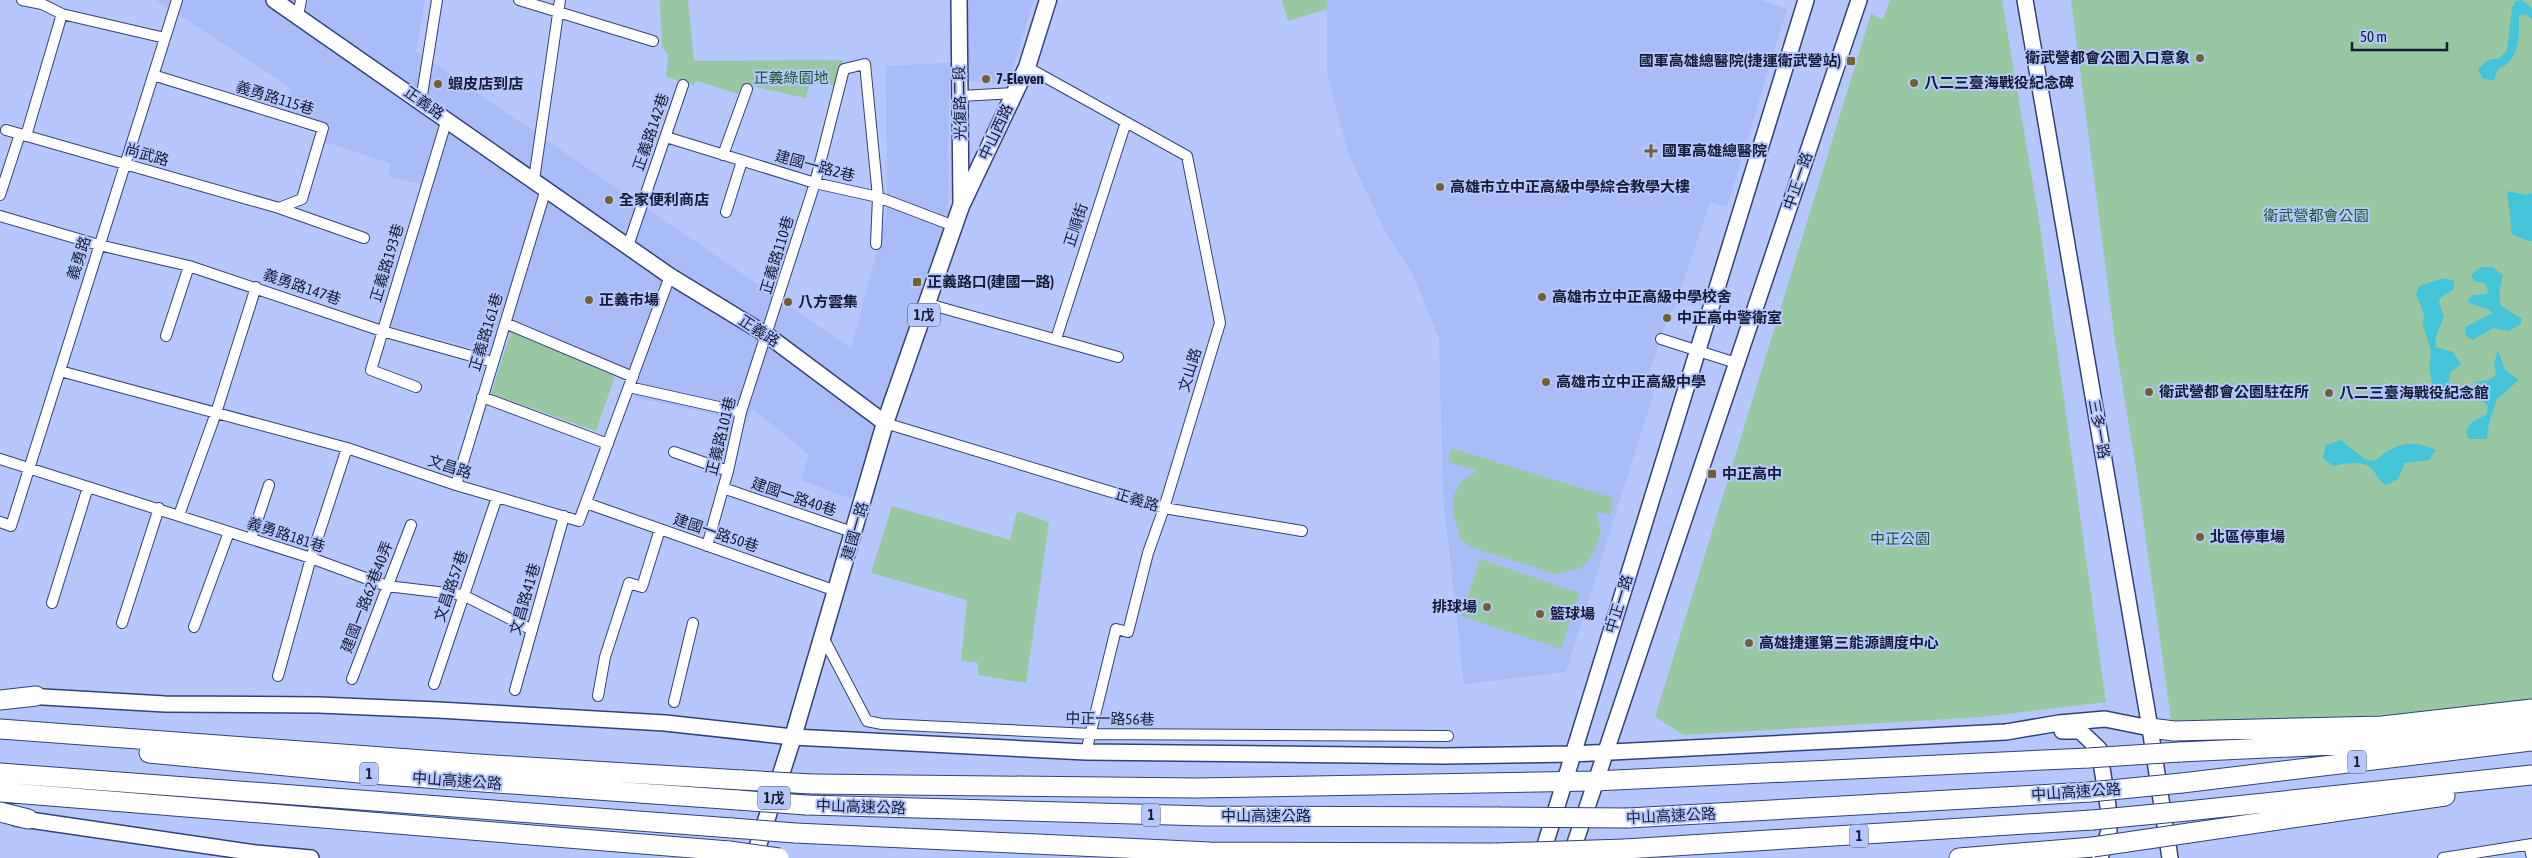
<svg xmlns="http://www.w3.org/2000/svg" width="2532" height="858" font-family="'Asap Condensed','Noto Sans TC',sans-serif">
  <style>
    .built { fill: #a9bcf8 }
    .green { fill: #99c7a2 }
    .water { fill: #43c4d9 }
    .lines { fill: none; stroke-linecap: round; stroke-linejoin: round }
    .street-casing { stroke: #32417a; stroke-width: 12 }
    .secondary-casing { stroke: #32417a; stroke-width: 18 }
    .primary-casing { stroke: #32417a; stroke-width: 19 }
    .highway-casing { stroke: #32417a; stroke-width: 21 }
    .street { stroke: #fff; stroke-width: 10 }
    .secondary { stroke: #fff; stroke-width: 15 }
    .primary { stroke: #fff; stroke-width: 16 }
    .highway { stroke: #fff; stroke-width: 19 }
    .highway-bridge-casing { stroke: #32417a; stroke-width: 21; stroke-linecap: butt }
    .highway-bridge { stroke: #fff; stroke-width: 19 }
    .poi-dot { fill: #736230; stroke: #b5c7fd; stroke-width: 2 }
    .labels { text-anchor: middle; stroke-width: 4; stroke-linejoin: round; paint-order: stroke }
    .shield { fill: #b5c7fd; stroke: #444f70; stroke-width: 1 }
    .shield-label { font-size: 14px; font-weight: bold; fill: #141b34 }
    .poi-label { font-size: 15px; font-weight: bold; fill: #141b34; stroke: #b5c7fd; text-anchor: start }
    .park-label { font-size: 15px; fill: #1f562f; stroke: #b5c7fd }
    .street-label { font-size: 15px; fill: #141b34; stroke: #b5c7fd }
  </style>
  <rect width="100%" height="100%" fill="#b5c7fd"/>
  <path class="built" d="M156,0h269l-9,51 435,297 36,-134 -1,-148 80,-4v-62h68l-26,83 -59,-3 -1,138 -97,281 -50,-19 8,-25 -57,-47 -4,14 -114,-25 6,-22 -140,-60 -11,37 -99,-26 43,-138 -45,-12 3,-12 -66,-22 5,-17 -45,-15 6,-22z
    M1327,0h435l25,9 -60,198 -17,-5 -35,105 -6,6 -20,61 6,15 -89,283 -102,12 -21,-189 -4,-157 -27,-65 -26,-40 -38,-80 -21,-79z"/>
  <path class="green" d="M660,0h28l6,61 149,-1 -9,26 -23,-9 -5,21 -63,-14 -5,10 -41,-13 -3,4 -28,-8 2,-22 -6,-9z
    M1282,0h45v9l-39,12z
    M1890,0h112l37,219 67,483 -125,15 -297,18 -29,-18 216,-703 12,5z
    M2071,0h461v700l-91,12 -269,14 -36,-257 -21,-128z
    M511,331l104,45 -19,55 -105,-37z
    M1451,448l162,50 -3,17 -13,-3 4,22 -10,23 -11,12 -24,5 -83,-26 -12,-8 -8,-28v-16l9,-15 15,-10 -29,-9z
    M892,506l118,34 7,-29 32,11 -23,161 -48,-8v-12l-17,-2 6,-61 -96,-27z
    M1480,559l99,34 -18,56 -100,-33z"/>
  <path class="water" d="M2522,0l10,8v11l-6,-5 -7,2c0,22 1,45 -21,53l-4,11 -11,-1 -5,-10 10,-9 12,-2 7,-8 5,-42 4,-7z
    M2507,191l20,4 5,-3v49h-4l-16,-7z
    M2481,267h11l11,8 -4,17 2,14 21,13 -2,6 -11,6 -16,-3 -20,12 -7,-4 -1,-9 28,-14c-7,-7 -18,-6 -26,-12l6,-6 14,-1 1,-5 -3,-6 -11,-2 -3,-6z
    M2444,278l10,3v8l-14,9 -1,6 5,12 -9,23 1,8 17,5 8,12 -11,9 -2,19 -4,9 -9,-2 -6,-32 2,-16 -8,-26 1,-11 -8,-20 3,-8z
    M2498,350l7,20 14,10 -22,19 -8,24 -2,16h-18l-3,-7 6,-10 15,-8 1,-8 -17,-17 5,-7 13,-2 7,-5 -2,-12z
    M2341,440l23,19 10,2c22,-17 35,-23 62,-11l-7,10 -24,3 -7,16 -12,6c-7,-4 -8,-8 -13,-15 -10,-11 -27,-6 -40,-4l-10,-8 3,-13z"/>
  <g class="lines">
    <g class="street-casing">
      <path id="street" d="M22,0l20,4 20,10 103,24
        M519,0l134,41
        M298,16l3,-16
        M1027,67l160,89 33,167 -56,185 -16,45 -20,79 -12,-3 -30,123
        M153,75l170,53 -21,71 -23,9
        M960,96l55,-3
        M421,101l16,-101
        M6,130l273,78 85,30
        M26,136l36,-122
        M666,137l149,46 63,14 76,29
        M723,155l24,-66
        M534,180l26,-180
        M0,195l20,-61
        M726,212l16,-51
        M0,216l99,29 90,21 193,65 111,31
        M628,246l55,-161
        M928,304l190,53
        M505,323l128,54
        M166,336l23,-70
        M1056,339l70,-217
        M1661,339l75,24
        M60,371l287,77 109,37 123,36 91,-245
        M416,387l-45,-17 76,-251
        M629,387l112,25
        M482,397l126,47
        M885,423l279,85 138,23
        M674,452l54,19
        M0,459l311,99 76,28 76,9 69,35
        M456,485l90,-296
        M723,488l132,45
        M586,503l250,88
        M179,515l37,-102 40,-126
        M0,522l11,4 166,-526
        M251,539l18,-54
        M707,546l21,-75 13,-59 74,-229 29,-114 21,-5 13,133 -2,47
        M52,603l36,-116
        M122,623l37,-115
        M194,627l35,-95
        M823,637l44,84 15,3 209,10 357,2
        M278,676l33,-118 36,-110
        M352,679l59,-154
        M434,684l63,-187
        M515,690l49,-174
        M598,696l7,-39 24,-74 13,4 18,-58
        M674,702l19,-79
        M2529,845l3,13
        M2443,858l89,-14"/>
    </g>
    <g class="secondary-casing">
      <path id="secondary" d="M274,0l396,276 97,59 118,88
        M959,0l2,206
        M2025,0l125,728 20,130
        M26,696l139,8 154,1 119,5 227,13 128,14 293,15 359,4 127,-2 434,-22 53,-9 46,-4 45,9
        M2062,731h18l19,18 9,57 1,25 -9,27
        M16,818l240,35 55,5
        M1541,858l265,-858
        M1570,858l289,-858"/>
    </g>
    <g class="primary-casing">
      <path id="primary" d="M754,858l39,-121 92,-314 76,-217 66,-139 21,-67"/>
    </g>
    <g class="highway-casing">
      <path id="highway" d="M0,700l36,-4
        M2150,728l24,3 208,-5 150,-17
        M0,729l478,35 264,16
        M2180,752l217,-10 135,-16
        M149,753l221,21 368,26
        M0,773l732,55
        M2182,783l350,-42
        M812,784l384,4 398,-7 494,-23
        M0,792l729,59
        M806,805l400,11 291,1
        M2187,811l345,-36
        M0,812l28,7
        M1628,818l462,-26
        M795,833l415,19 286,1
        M2189,833l256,-37
        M1625,849l467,-29
        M1959,858l134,-11"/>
    </g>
    <use href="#street" class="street"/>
    <use href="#secondary" class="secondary"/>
    <use href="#primary" class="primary"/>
    <use href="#highway" class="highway"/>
    <g class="highway-bridge-casing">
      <path id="highway-bridge" d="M2088,758l92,-6
        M742,780l70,4
        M2090,792l92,-9
        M738,800l68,5
        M1497,817l131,1
        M2092,820l95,-9
        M732,828l63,5
        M2093,847l96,-14
        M729,851l50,7
        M1496,853l129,-4"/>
    </g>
    <use href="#highway-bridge" class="highway-bridge"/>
  </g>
  <g class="poi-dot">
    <circle cx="2200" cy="58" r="5"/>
    <rect x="1846" y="56" width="10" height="10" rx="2.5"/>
    <circle cx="986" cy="79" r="5"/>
    <circle cx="1914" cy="83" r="5"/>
    <circle cx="438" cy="84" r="5"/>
    <path d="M1648.5 143.5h5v5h5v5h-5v5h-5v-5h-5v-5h5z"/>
    <circle cx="1440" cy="187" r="5"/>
    <circle cx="609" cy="200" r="5"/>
    <rect x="912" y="277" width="10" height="10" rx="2.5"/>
    <circle cx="1542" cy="297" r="5"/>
    <circle cx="589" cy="300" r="5"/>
    <circle cx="788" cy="302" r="5"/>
    <circle cx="1667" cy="318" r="5"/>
    <circle cx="1546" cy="382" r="5"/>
    <circle cx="2149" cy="392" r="5"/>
    <circle cx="2329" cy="393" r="5"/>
    <rect x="1707" y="469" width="10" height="10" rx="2.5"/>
    <circle cx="2200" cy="537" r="5"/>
    <circle cx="1487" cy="607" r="5"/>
    <circle cx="1540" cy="614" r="5"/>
    <circle cx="1749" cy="643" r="5"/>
  </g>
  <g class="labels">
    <g class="shield">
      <rect x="908" y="303.5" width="32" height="23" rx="4"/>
      <rect x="2348" y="750.5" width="18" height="23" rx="4"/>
      <rect x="360" y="762.5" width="18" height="23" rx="4"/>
      <rect x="758" y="786.5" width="32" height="23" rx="4"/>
      <rect x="1142" y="803.5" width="18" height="23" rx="4"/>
      <rect x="1850" y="824.5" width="18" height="23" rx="4"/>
    </g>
    <g class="shield-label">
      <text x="924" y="320">1戊</text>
      <text x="2357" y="767">1</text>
      <text x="369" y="779">1</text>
      <text x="774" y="803">1戊</text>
      <text x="1151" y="820">1</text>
      <text x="1859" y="841">1</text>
    </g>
    <g class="poi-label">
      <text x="2190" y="63" text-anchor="end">衛武營都會公園入口意象</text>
      <text x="1841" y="66" text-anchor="end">國軍高雄總醫院(捷運衛武營站)</text>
      <text x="996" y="84">7-Eleven</text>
      <text x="1924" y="88">八二三臺海戰役紀念碑</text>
      <text x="448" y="89">蝦皮店到店</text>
      <text x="1662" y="156">國軍高雄總醫院</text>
      <text x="1450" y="192">高雄市立中正高級中學綜合教學大樓</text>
      <text x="619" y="205">全家便利商店</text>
      <text x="927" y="287">正義路口(建國一路)</text>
      <text x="1552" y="302">高雄市立中正高級中學校舍</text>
      <text x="599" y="305">正義市場</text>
      <text x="798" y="307">八方雲集</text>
      <text x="1677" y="323">中正高中警衛室</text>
      <text x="1556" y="387">高雄市立中正高級中學</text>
      <text x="2159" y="397">衛武營都會公園駐在所</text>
      <text x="2339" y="398">八二三臺海戰役紀念館</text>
      <text x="1722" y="479">中正高中</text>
      <text x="2210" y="542">北區停車場</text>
      <text x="1477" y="612" text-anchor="end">排球場</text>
      <text x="1550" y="619">籃球場</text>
      <text x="1759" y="648">高雄捷運第三能源調度中心</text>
    </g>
    <g class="park-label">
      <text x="791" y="83">正義綠園地</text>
      <text x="2316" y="221">衛武營都會公園</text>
      <text x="1900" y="544">中正公園</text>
    </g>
    <g class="street-label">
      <text transform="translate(275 98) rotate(17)" y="5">義勇路115巷</text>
      <text transform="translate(424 103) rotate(35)" y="5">正義路</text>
      <text transform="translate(960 103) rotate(-91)" y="5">光復路二段</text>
      <text transform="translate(651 132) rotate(-71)" y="5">正義路142巷</text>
      <text transform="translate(996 132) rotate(-65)" y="5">中山西路</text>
      <text transform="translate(147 155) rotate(16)" y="5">尚武路</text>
      <text transform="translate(815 166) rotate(15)" y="5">建國一路2巷</text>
      <text transform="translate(1798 181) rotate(-71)" y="5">中正一路</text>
      <text transform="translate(1076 225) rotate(-72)" y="5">正順街</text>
      <text transform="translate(777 255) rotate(-73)" y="5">正義路110巷</text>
      <text transform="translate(79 258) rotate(-72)" y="5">義勇路</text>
      <text transform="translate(387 263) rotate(-73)" y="5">正義路193巷</text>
      <text transform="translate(302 287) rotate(19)" y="5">義勇路147巷</text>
      <text transform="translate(759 331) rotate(33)" y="5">正義路</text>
      <text transform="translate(486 332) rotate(-73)" y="5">正義路161巷</text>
      <text transform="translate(1190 370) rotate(-73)" y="5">文山路</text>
      <text transform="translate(2099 429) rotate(80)" y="5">三多一路</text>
      <text transform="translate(721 436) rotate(-76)" y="5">正義路101巷</text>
      <text transform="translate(450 467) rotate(18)" y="5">文昌路</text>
      <text transform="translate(794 497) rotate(19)" y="5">建國一路40巷</text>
      <text transform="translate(1137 500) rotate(17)" y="5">正義路</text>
      <text transform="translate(855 531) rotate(-74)" y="5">建國一路</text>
      <text transform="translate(716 533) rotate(19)" y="5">建國一路50巷</text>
      <text transform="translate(286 535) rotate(18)" y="5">義勇路181巷</text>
      <text transform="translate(451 586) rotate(-71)" y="5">文昌路57巷</text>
      <text transform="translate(367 597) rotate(-69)" y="5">建國一路62巷40弄</text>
      <text transform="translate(525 599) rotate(-74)" y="5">文昌路41巷</text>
      <text transform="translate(1619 604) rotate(-73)" y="5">中正一路</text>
      <text transform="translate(1110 719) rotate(1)" y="5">中正一路56巷</text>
      <text transform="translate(457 781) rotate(4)" y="5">中山高速公路</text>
      <text transform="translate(2076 792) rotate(-4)" y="5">中山高速公路</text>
      <text transform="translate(861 807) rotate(2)" y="5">中山高速公路</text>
      <text x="1266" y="821">中山高速公路</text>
      <text transform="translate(1671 816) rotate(-3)" y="5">中山高速公路</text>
    </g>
  </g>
  <path d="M2352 42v8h95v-8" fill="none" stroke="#141b34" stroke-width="2.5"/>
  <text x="2360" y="42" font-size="15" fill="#141b34" stroke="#b5c7fd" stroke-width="4" paint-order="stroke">50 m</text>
</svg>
